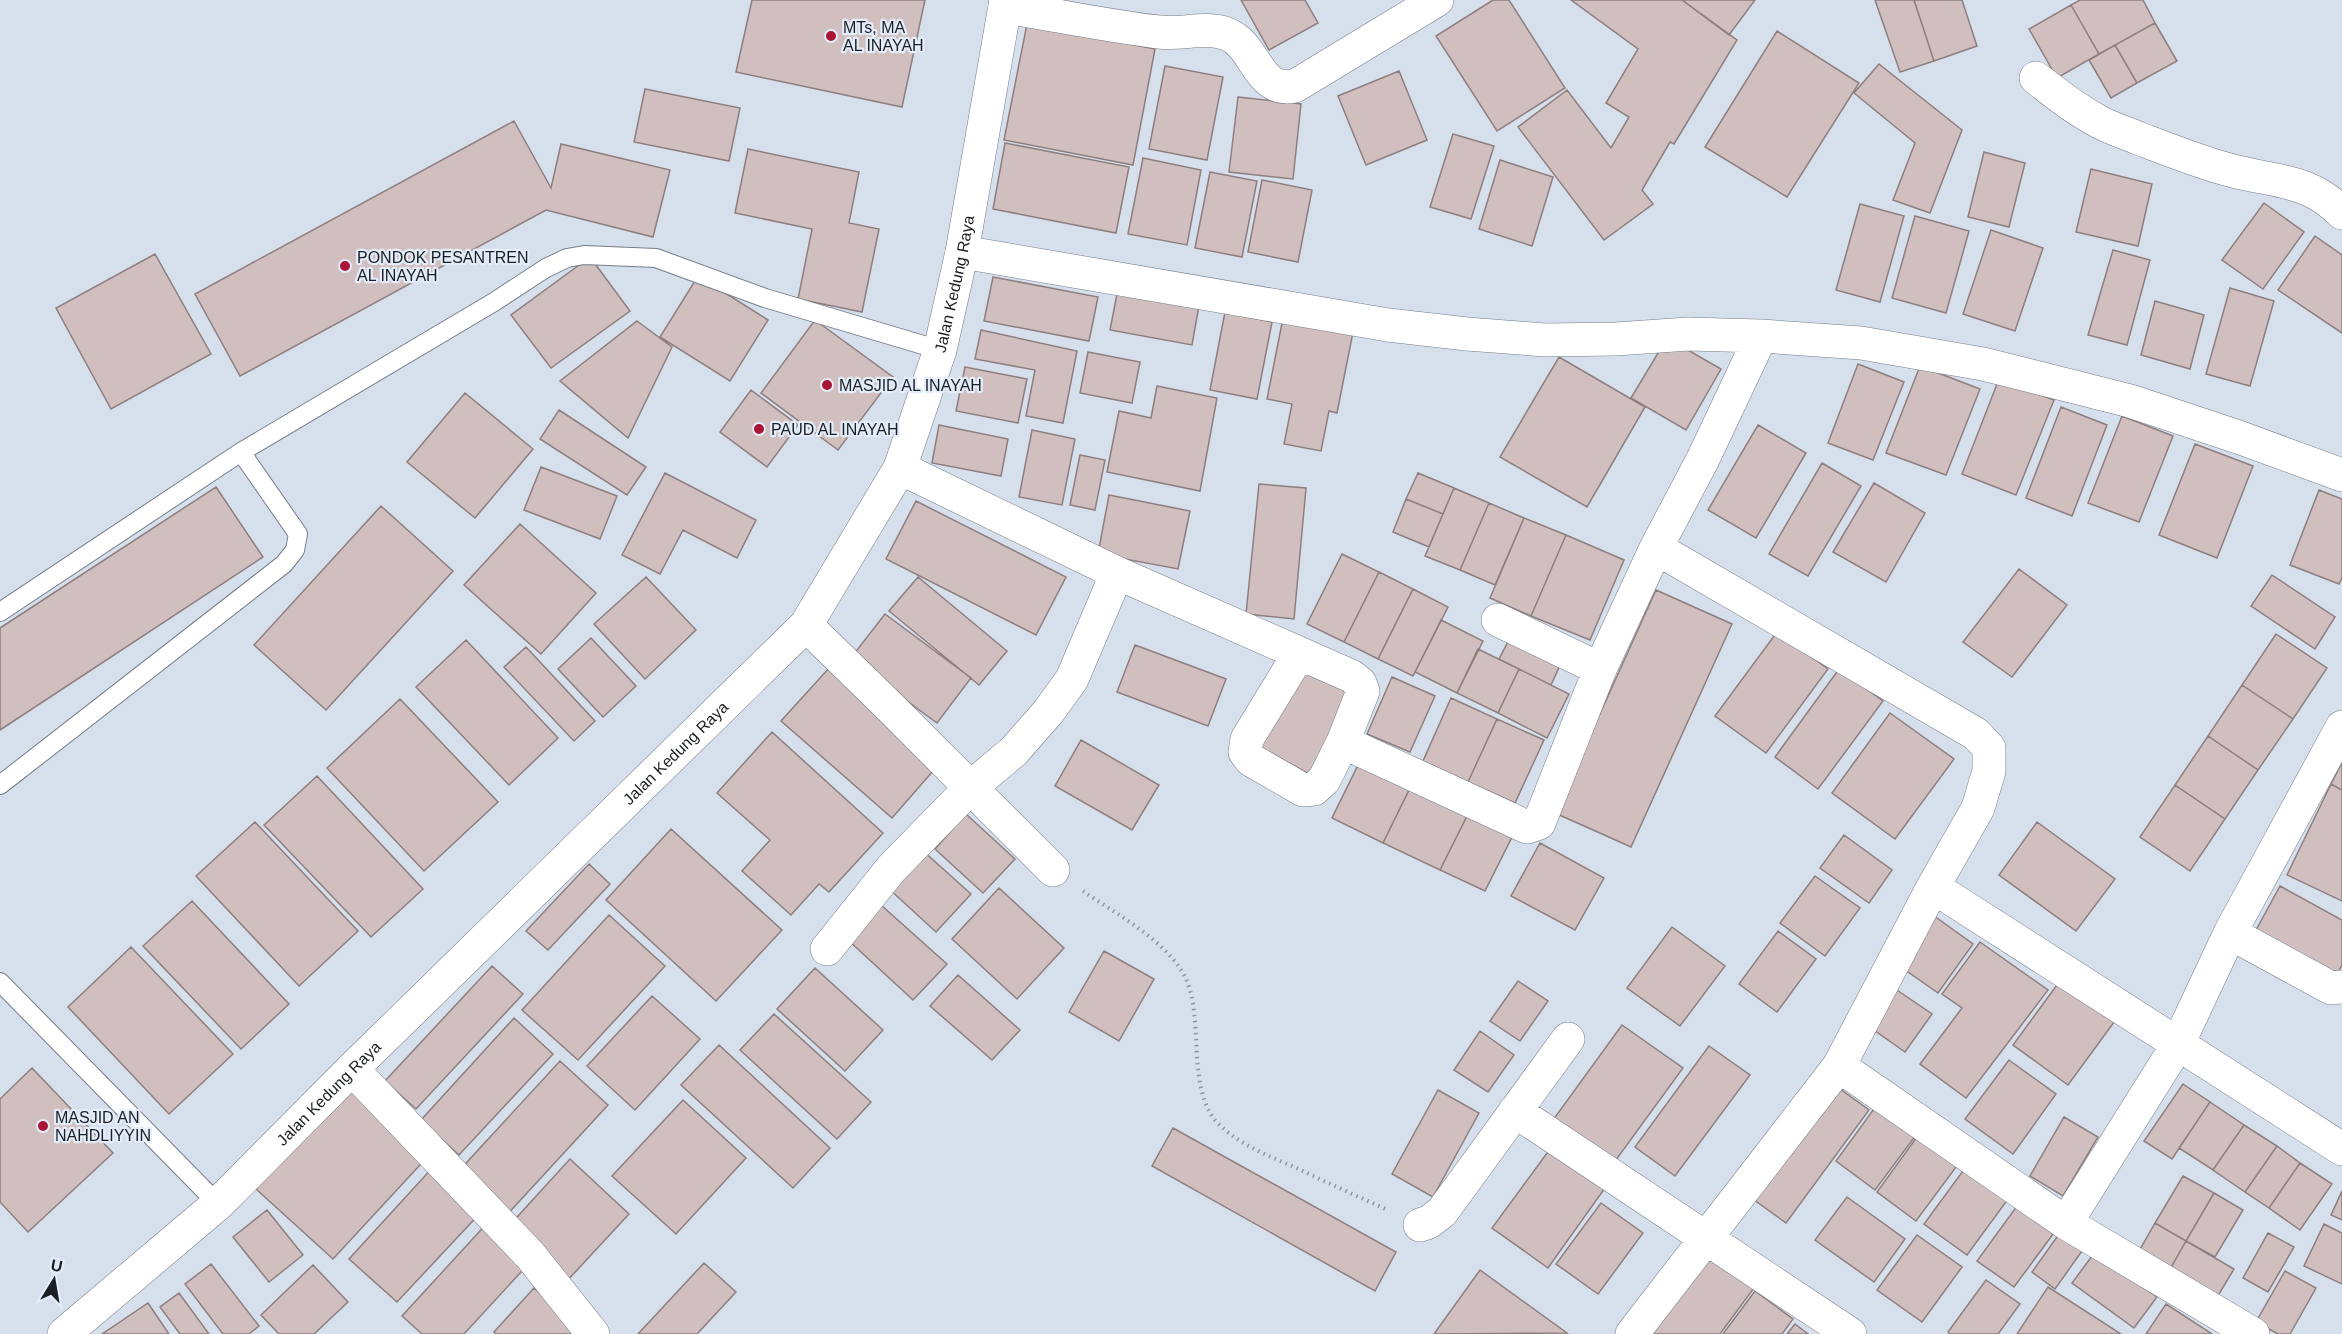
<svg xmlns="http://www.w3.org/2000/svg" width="2342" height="1334" font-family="Arial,sans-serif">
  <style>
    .building { fill: #d1bfbf; stroke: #8e7e7e; stroke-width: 1.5 }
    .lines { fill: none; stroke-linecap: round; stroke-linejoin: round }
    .lane-casing { stroke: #747d88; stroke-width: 20 }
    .street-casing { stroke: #747d88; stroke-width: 34 }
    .secondary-casing { stroke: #747d88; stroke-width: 34 }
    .path { stroke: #8d959f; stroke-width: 4; stroke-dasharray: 1.5 4.5; stroke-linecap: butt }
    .lane { stroke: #fff; stroke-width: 18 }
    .street { stroke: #fff; stroke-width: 33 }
    .secondary { stroke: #fff; stroke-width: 33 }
    .poi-dot { fill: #aa1437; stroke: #e3edfa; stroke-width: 2 }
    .labels { text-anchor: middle; stroke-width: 4.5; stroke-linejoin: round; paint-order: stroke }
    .poi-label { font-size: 16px; fill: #1b1f23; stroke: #e3edfa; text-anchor: start }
    .street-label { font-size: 16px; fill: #1b1f23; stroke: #e3edfa }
  </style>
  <rect width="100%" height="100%" fill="#d6e0ed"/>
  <path class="building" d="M752,0h173l-23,107 -166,-35z
    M1241,0h64l13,23 -49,27z
    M1493,0h16l56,88 -68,43 -61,-95z
    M1571,0h111l55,40 -63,104 -4,-2 -28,48 11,14 -49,36 -86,-113 49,-37 44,58 18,-31 -23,-14 32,-54z
    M1682,0h73l-26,35z
    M1875,0h39l20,61 -34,11z
    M1914,0h48l15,46 -43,15z
    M2080,0h63l12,23 -56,31 -28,-49z
    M2071,5l28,49 -42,24 -28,-49z
    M2155,23l22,38 -40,22 -22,-38z
    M1027,24l128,25 -22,116 -129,-25z
    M1777,31l82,52 -72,114 -82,-50z
    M2115,45l22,38 -26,15 -22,-38z
    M1879,64l83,66 -32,83 -37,-13 22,-57 -61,-50z
    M1165,66l58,11 -16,83 -58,-11z
    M1399,71l28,69 -61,25 -28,-69z
    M645,89l95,19 -11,53 -95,-19z
    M1238,97l63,7 -8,75 -64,-7z
    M514,121l37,67 10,-44 109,26 -17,67 -107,-27 -306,166 -45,-82z
    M1453,134l41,12 -23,73 -41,-12z
    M1005,143l124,24 -13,66 -123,-24z
    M748,149l111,23 -10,51 30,6 -17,83 -64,-13 14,-70 -77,-16z
    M1984,152l41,11 -16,64 -41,-10z
    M1143,158l58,12 -14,75 -59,-11z
    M1500,160l53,17 -21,69 -53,-17z
    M2091,169l61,15 -14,62 -62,-14z
    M1210,172l47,9 -15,76 -47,-9z
    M1262,180l50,10 -14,72 -50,-10z
    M2264,203l40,29 -41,57 -41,-29z
    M1860,204l44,12 -24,86 -44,-12z
    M1915,216l54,15 -23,82 -54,-15z
    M1991,230l52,18 -28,83 -52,-17z
    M2315,236l27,19v78l-64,-43z
    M2113,250l37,10 -23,85 -39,-10z
    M155,254l56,100 -100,55 -55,-101z
    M590,257l40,54 -79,57 -40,-53z
    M698,276l70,44 -38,61 -70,-44z
    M993,277l105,20 -9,44 -105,-20z
    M1119,284l81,16 -8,45 -82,-15z
    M2230,288l44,13 -24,85 -44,-12z
    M2155,301l49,14 -14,54 -49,-14z
    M1225,312l47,10 -15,77 -47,-9z
    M1283,318l70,14 -16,81 -8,-2 -8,40 -37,-7 8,-40 -25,-5z
    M815,320l78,57 -55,73 -77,-57z
    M637,321l35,26 -44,91 -68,-57z
    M981,330l96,21 -14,72 -37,-7 9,-46 -60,-11z
    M1667,338l54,31 -35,61 -55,-32z
    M1088,352l52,10 -8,41 -52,-10z
    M1559,357l86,50 -58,100 -87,-50z
    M1858,364l46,18 -31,78 -45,-17z
    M1920,366l60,23 -34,86 -60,-22z
    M965,367l62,12 -9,44 -62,-12z
    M1999,379l55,21 -38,95 -54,-21z
    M1157,386l60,12 -17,93 -93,-19 12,-61 32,7z
    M751,390l47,35 -31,42 -47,-35z
    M465,393l68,56 -58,69 -68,-56z
    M2061,407l46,18 -35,91 -46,-18z
    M559,410l87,57 -19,28 -87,-56z
    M2122,416l51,20 -34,86 -51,-19z
    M939,425l69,14 -7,37 -69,-13z
    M1758,425l48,28 -50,85 -48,-28z
    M1032,430l43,9 -13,66 -43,-8z
    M2195,444l58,22 -36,92 -58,-23z
    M1080,455l25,5 -10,50 -25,-5z
    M1822,463l39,23 -53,90 -39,-22z
    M541,467l76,29 -17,43 -76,-29z
    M665,473l91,47 -19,38 -54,-28 -23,44 -38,-19z
    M1418,473l36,15 -11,26 -37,-15z
    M1874,483l51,30 -39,69 -53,-30z
    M1259,484l47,4 -12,131 -48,-5z
    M216,487l47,70 -263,173v-102z
    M1454,488l35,15 -29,67 -35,-14z
    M2319,490l23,9v79l-3,6 -49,-19z
    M1109,495l81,16 -12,58 -80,-15z
    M1406,499l37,15 -14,33 -36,-15z
    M916,501l150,76 -30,58 -150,-76z
    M1489,503l35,15 -29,67 -35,-15z
    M381,506l72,65 -127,139 -72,-65z
    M1524,518l42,17 -35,81 -41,-18z
    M520,524l76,69 -55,61 -77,-69z
    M1566,535l58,25 -34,80 -59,-24z
    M1342,554l37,18 -35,70 -37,-18z
    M2019,569l48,36 -55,72 -49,-35z
    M1379,572l34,17 -35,70 -34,-17z
    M2272,575l63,42 -20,32 -64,-43z
    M646,577l50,53 -51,49 -51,-55z
    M918,577l89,74 -28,34 -90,-74z
    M1413,589l35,18 -35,69 -35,-17z
    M1656,590l76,34 -101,223 -76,-34z
    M885,614l86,64 -34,45 -87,-64z
    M1441,620l42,21 -26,52 -42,-21z
    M1777,632l51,37 -62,84 -51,-37z
    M2276,634l51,34 -34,51 -51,-34z
    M1511,636l51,25 -11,24 -52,-26z
    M591,638l45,48 -33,31 -45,-48z
    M466,640l92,98 -49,47 -93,-98z
    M1135,645l91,34 -18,47 -91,-34z
    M526,647l69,74 -21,20 -70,-74z
    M1478,649l41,20 -21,44 -41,-20z
    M1301,664l54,30 -46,80 -53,-29z
    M830,667l110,96 -48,55 -111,-97z
    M1519,669l50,25 -22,44 -49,-25z
    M1839,669l44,32 -65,88 -43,-32z
    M1392,677l43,19 -25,56 -43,-18z
    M2242,685l51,34 -35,51 -50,-34z
    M1451,698l46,21 -29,63 -45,-21z
    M400,699l98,103 -74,69 -97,-103z
    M1890,713l64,46 -59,80 -63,-46z
    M1497,719l47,21 -29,63 -47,-21z
    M772,732l111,101 -54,59 -10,-8 -28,31 -49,-44 28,-31 -53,-47z
    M2208,736l50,34 -33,49 -50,-34z
    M1081,740l78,45 -27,45 -77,-44z
    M1360,761l51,25 -28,57 -51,-25z
    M2342,762v28l-11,-6z
    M317,776l106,113 -52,48 -107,-112z
    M2331,784l11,6v111l-55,-26z
    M2175,785l50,34 -35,52 -50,-34z
    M1411,786l57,28 -28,56 -57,-27z
    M966,814l49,45 -32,34 -48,-44z
    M1468,814l45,21 -28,56 -45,-21z
    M255,822l103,109 -59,55 -103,-110z
    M2037,822l78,57 -39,52 -77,-56z
    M671,829l111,101 -66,71 -110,-101z
    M1844,835l48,35 -23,33 -49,-35z
    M1540,843l64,35 -29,52 -64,-34z
    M921,849l50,45 -35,38 -49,-45z
    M589,864l21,20 -62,66 -22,-19z
    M1815,876l45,32 -35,48 -45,-33z
    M2280,886l62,34v45l-6,11 -81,-44z
    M999,888l65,60 -47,51 -65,-60z
    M192,901l97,103 -48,45 -98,-103z
    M881,905l66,59 -34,36 -65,-60z
    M1930,913l43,31 -35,49 -44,-31z
    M609,915l56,51 -87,94 -56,-50z
    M1672,927l53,39 -45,60 -53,-38z
    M1778,931l38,28 -39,53 -38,-28z
    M1980,942l68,48 -82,108 -46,-34 42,-56 -20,-14z
    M131,947l102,107 -64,60 -101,-107z
    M1104,951l50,28 -35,62 -50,-29z
    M492,966l31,28 -107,115 -31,-28z
    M815,968l68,62 -38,41 -68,-62z
    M2065,974l55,40 -52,71 -55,-40z
    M958,975l62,55 -28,30 -62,-54z
    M1518,981l30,20 -28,40 -30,-20z
    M1891,986l41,28 -27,38 -41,-29z
    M652,996l48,43 -65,71 -48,-44z
    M774,1014l97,88 -34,37 -97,-89z
    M514,1018l39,36 -94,101 -38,-35z
    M1622,1025l61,43 -70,96 -60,-44z
    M1480,1031l34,24 -26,37 -34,-22z
    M719,1045l111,103 -37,40 -112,-103z
    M1709,1046l41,29 -75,101 -40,-29z
    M2009,1060l47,34 -43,60 -48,-35z
    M560,1061l48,44 -104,113 -48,-44z
    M32,1068l81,85 -85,79 -28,-30v-103z
    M1829,1081l40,29 -83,113 -40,-29z
    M354,1083l77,70 -98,106 -77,-70z
    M2183,1084l27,18 -38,57 -28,-18z
    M1438,1090l41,23 -46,84 -41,-23z
    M683,1100l63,58 -70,76 -64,-58z
    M1879,1102l40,29 -44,59 -39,-29z
    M2210,1102l34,23 -31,45 -34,-22z
    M2064,1117l34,20 -35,59 -33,-20z
    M2244,1125l33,21 -32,46 -32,-22z
    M1173,1128l223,124 -21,39 -223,-125z
    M1922,1130l40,29 -46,62 -39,-29z
    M2277,1146l23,17 -31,45 -24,-16z
    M1550,1149l55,39 -57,80 -56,-40z
    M570,1159l59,55 -63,68 -59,-54z
    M1971,1160l43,31 -47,64 -43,-31z
    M2300,1163l32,21 -32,46 -31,-22z
    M434,1166l49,44 -86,92 -48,-43z
    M2183,1176l31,17 -28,48 -31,-18z
    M2342,1191v29l-11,-5z
    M2214,1193l29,17 -28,47 -29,-16z
    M2025,1195l37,27 -48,65 -37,-26z
    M1847,1197l58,42 -31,43 -59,-42z
    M1601,1203l42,30 -45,61 -42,-30z
    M267,1210l36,45 -34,27 -36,-45z
    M490,1220l43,39 -69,75h-42l-20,-18z
    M2155,1223l31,18 -17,30 -31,-18z
    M2324,1224l18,9v51l-38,-18z
    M2064,1227l23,17 -32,45 -23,-17z
    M2268,1233l26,14 -26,45 -25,-14z
    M1917,1235l45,32 -40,55 -45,-32z
    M2186,1241l48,28 -18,30 -47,-28z
    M1702,1250l52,38 -34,46h-78z
    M2095,1252l62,45 -23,31 -62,-45z
    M704,1263l32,29 -39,42h-59z
    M211,1264l48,62 -10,8h-26l-38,-50z
    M313,1265l35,37 -34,32h-35l-18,-19z
    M1480,1270l87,63 -133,1z
    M2285,1271l31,17 -26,46h-12l-22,-12z
    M1986,1280l34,24 -22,30h-48l-2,-2z
    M2048,1287l73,47h-104z
    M534,1288l51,46h-89l-2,-2z
    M1755,1291l38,28 -11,15h-59z
    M179,1293l30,41h-29l-20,-27z
    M148,1303l21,31h-67z
    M2166,1304l46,30h-66z
    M1795,1324l13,10h-21z"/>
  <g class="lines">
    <g class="lane-casing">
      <path id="lane" d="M0,612l241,-160 253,-150 52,-34 21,-10 17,-3 72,3 109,40 175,52
        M0,785l284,-221 11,-14 3,-16 -57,-82
        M0,982l218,222"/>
    </g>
    <g class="street-casing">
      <path id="street" d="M1005,7c51,8 102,19 154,25 23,3 46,-6 68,2 30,12 30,60 68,52l142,-86
        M2036,78c19,15 38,30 60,42 13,8 28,12 42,18 31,12 63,25 95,33 43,11 76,8 109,42
        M962,252l426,73 79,9 78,6 71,-1 72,-5 73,2 100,7 122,21 147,37 111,37 101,37
        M900,468l217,105 234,103 9,7 3,8 -20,51 -19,38 -10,9 -11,1 -52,-30 -6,-8 2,-13 52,-85
        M1498,620l102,49
        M806,625l84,82 163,163
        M1343,742l184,85 12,-4 61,-154 56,-121
        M1933,887l409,262
        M2230,933l112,-206
        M827,949l64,-80 80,-82 43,-36 35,-40 23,-32 45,-106
        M1839,1066l227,157 187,111
        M352,1069l178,186 63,79
        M1515,1111l335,223
        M2066,1223l112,-179 52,-111 101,55 11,-1
        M1420,1225l9,-3 13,-10 126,-173
        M1632,1334l207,-268 94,-179 45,-79 11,-37v-23l-13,-14 -320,-186 47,-89 58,-123"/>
    </g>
    <g class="secondary-casing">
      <g id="secondary">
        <path id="s1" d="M64,1334l154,-130 134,-135 454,-444 94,-157 40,-118 22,-98 44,-252"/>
      </g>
    </g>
    <path class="path" d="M1083,891c33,23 86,51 103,88 18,40 1,106 29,141 22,25 57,37 86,50 29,14 58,27 87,40"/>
    <use href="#lane" class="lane"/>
    <use href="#street" class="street"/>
    <use href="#secondary" class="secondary"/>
  </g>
  <g class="poi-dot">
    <circle cx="831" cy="36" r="6"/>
    <circle cx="345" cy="266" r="6"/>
    <circle cx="827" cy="385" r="6"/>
    <circle cx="759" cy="429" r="6"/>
    <circle cx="43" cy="1126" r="6"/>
  </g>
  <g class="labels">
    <g class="poi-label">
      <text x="843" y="33">MTs, MA<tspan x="843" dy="18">AL INAYAH</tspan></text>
      <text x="357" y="263">PONDOK PESANTREN<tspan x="357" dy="18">AL INAYAH</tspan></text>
      <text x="839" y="391">MASJID AL INAYAH</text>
      <text x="771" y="435">PAUD AL INAYAH</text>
      <text x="55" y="1123">MASJID AN<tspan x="55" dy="18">NAHDLIYYIN</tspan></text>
    </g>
    <g class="street-label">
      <text dy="6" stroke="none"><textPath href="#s1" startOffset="1402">Jalan Kedung Raya</textPath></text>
      <text dy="6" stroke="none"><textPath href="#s1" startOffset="844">Jalan Kedung Raya</textPath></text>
      <text dy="6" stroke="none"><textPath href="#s1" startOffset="358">Jalan Kedung Raya</textPath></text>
    </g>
  </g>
  <g transform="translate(54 1280) rotate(11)" stroke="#e3edfa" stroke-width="4.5" paint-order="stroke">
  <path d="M0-4.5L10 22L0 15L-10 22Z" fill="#1b1f23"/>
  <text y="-9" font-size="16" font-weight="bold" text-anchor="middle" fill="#1b1f23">U</text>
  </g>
</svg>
